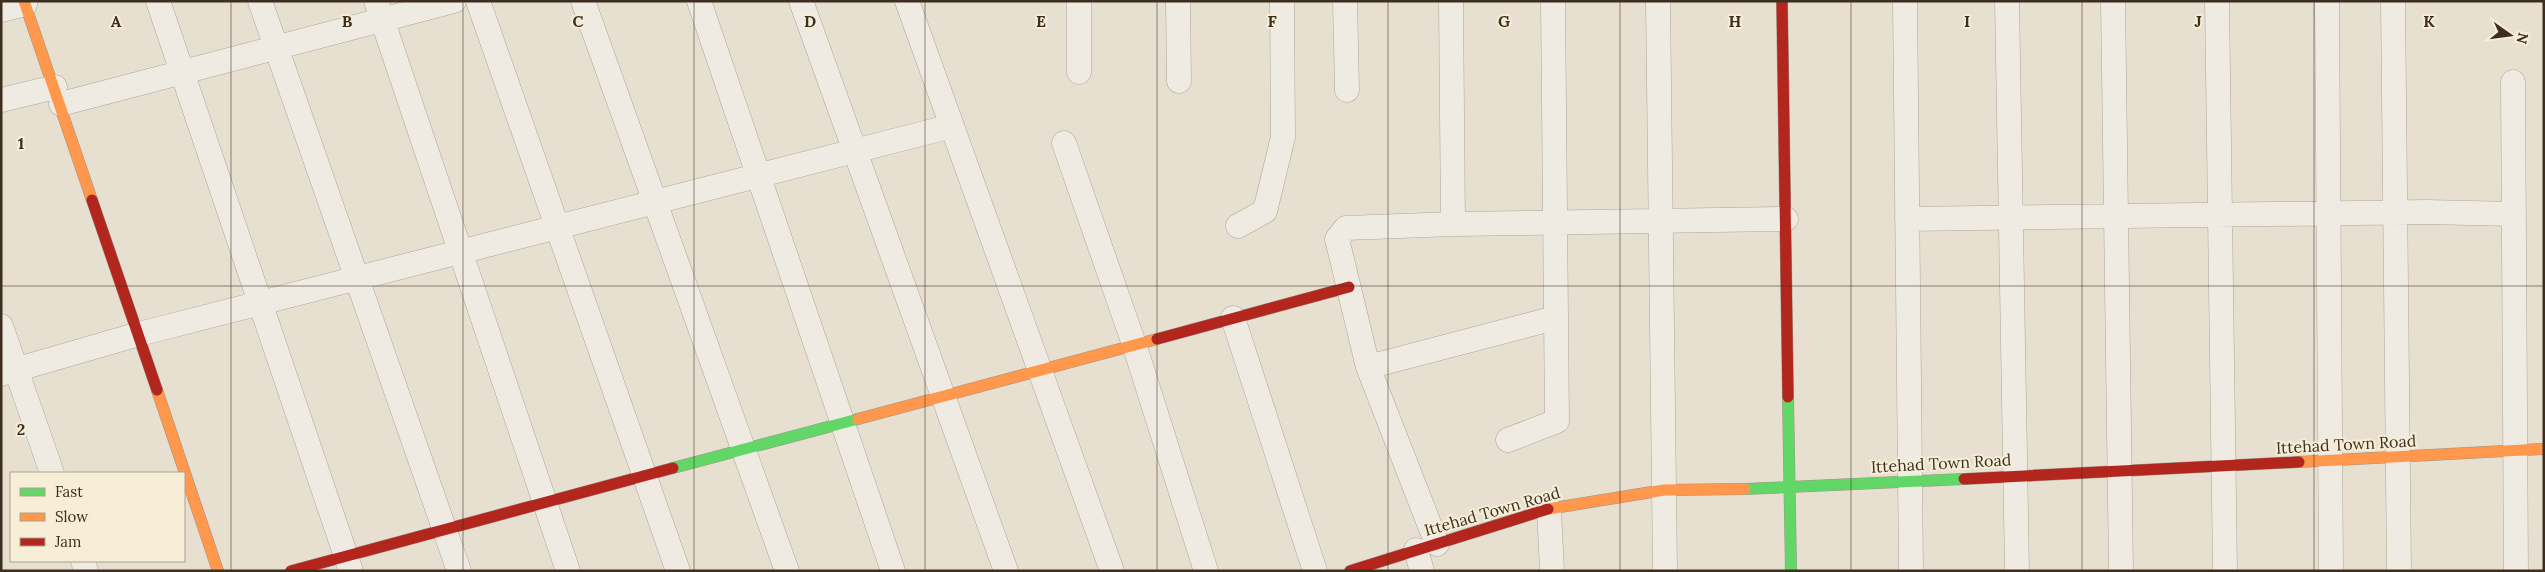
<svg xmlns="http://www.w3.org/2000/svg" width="2545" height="572" font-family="Lora,serif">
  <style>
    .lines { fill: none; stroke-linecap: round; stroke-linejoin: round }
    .street-casing { stroke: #ada599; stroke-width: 25 }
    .fast-casing { stroke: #9c958a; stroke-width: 12 }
    .slow-casing { stroke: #9c958a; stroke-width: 12 }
    .jam-casing { stroke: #9c958a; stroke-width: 12 }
    .street { stroke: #efebe3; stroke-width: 24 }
    .fast { stroke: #63d668; stroke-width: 11 }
    .slow { stroke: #ff974d; stroke-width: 11 }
    .jam { stroke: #b3261e; stroke-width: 11 }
    .grid { fill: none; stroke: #3d2e20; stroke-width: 1; stroke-opacity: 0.55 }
    .labels { text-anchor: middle; stroke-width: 4; stroke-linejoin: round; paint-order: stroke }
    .street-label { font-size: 16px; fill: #3d2e20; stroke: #f7eed8 }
    .grid-label { font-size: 16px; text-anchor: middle; font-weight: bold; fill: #3d2e20; stroke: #f7eed8; stroke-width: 4; stroke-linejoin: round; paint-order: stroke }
  </style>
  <rect width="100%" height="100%" fill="#e7e0d1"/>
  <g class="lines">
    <g class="street-casing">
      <path id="street" d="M158,1l193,570
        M260,1l199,570
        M376,1l192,570
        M478,1l200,570
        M583,1l204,570
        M699,1l194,570
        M801,1l205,570
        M907,1l205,570
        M1079,1v71
        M1178,1l1,80
        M1345,1l2,89
        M1658,1l7,570
        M1905,1l6,570
        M2007,1l10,570
        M2113,1l8,570
        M2217,1l8,570
        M2327,1l4,570
        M2393,1l6,570
        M1,10l24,-6
        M2513,82l3,489
        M1,100l54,-13
        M61,104l393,-103
        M1064,143l70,201 72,227
        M1907,219l519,-7 88,2
        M1453,224l333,-5
        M1238,226l27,-15 18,-74 -1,-136
        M1233,318l82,253
        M1,326l51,147
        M1368,367l187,-49
        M1,374l138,-40 813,-208
        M1508,440l49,-19 -4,-420
        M1549,509l3,62
        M1437,544l-69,-177 -31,-128 9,-11 107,-4 -2,-223
        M1416,550l6,21
        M83,561l3,10"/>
    </g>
    <g class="fast-casing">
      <path id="fast" d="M1788,397l3,174
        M673,468l185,-49
        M1745,489l219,-10"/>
    </g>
    <g class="slow-casing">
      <path id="slow" d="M24,1l68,199
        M157,390l61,181
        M858,419l299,-80
        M2299,462l245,-13
        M1548,509l116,-19 81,-1"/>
    </g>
    <g class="jam-casing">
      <path id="jam" d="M1782,1l6,396
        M92,200l65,190
        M1157,339l192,-52
        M1964,479l335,-17
        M291,571l382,-103
        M1350,571l198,-62"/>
    </g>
    <use href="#street" class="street"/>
    <use href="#fast" class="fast"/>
    <use href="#slow" class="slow"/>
    <use href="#jam" class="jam"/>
  </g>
  <path class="grid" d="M231,1v570M463,1v570M694,1v570M925,1v570M1157,1v570M1388,1v570M1620,1v570M1851,1v570M2082,1v570M2314,1v570M1,286h2543"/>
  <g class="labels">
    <g class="street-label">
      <text transform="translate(2346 444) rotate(-3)" y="6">Ittehad Town Road</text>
      <text transform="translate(1941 463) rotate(-3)" y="6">Ittehad Town Road</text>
      <text transform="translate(1492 511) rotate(-16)" y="6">Ittehad Town Road</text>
    </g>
  </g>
  <g class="grid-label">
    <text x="116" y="27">A</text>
    <text x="347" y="27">B</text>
    <text x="578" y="27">C</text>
    <text x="810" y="27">D</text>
    <text x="1041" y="27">E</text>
    <text x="1272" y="27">F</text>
    <text x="1504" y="27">G</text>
    <text x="1735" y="27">H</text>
    <text x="1967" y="27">I</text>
    <text x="2198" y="27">J</text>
    <text x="2429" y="27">K</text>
    <text x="21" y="149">1</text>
    <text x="21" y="435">2</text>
  </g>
  <rect width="2545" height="572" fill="none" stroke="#3d2e20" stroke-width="5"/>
  <rect x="10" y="472" width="175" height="90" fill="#f7eed8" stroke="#ada18e"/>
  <rect x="20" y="488" width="25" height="8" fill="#63d668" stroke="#ada18e"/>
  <text x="55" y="497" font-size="15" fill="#3d2e20">Fast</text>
  <rect x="20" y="513" width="25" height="8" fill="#ff974d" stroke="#ada18e"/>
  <text x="55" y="522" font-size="15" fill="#3d2e20">Slow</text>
  <rect x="20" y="538" width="25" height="8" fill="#b3261e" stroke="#ada18e"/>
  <text x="55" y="547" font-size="15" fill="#3d2e20">Jam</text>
  <g transform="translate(2510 35) rotate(104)" stroke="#f7eed8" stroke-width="4" paint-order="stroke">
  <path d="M0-4L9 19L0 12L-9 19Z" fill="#3d2e20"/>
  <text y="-8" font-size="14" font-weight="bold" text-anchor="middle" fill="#3d2e20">N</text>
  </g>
</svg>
